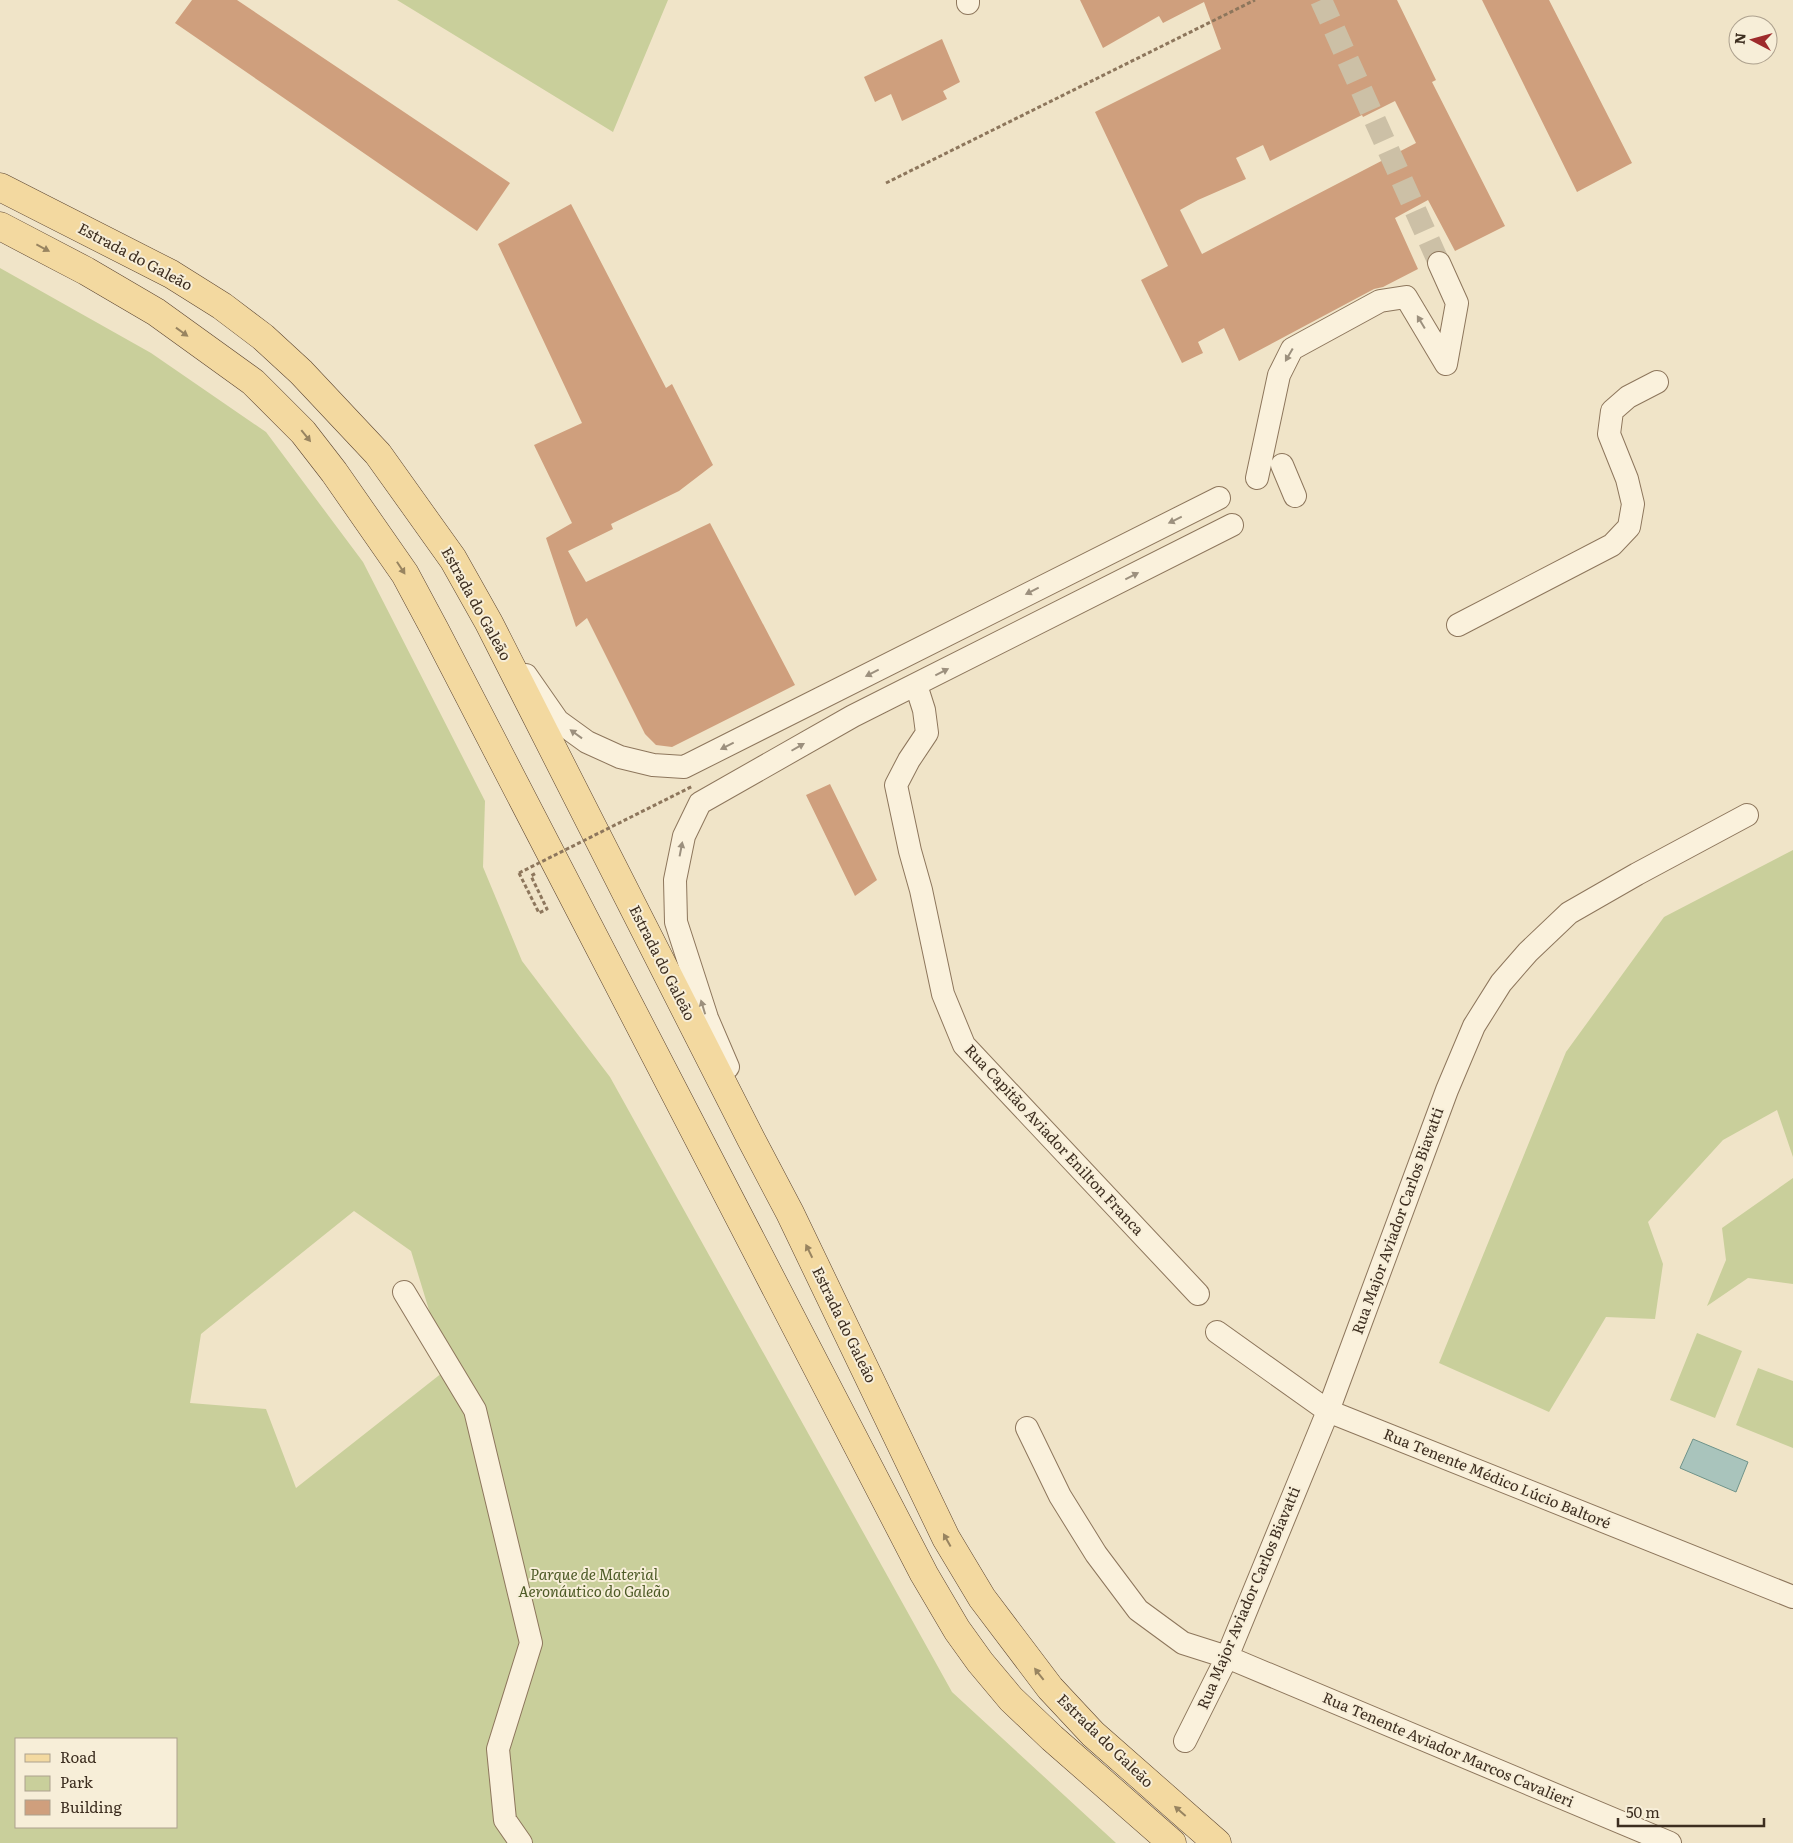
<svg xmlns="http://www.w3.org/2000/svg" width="1793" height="1843" font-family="Literata,serif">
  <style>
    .green { fill: #c9cf9b; fill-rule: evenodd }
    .water { fill: #a9c4bc; stroke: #6f938a }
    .building { fill: #cf9f7d; fill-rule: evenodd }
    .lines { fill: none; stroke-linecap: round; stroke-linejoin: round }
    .minor-tunnel { stroke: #ccc0a6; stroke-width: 22; stroke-dasharray: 22 11; stroke-linecap: butt }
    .minor-casing { stroke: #8d765c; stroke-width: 24 }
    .major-casing { stroke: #5b4430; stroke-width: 29 }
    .path { stroke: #8d765c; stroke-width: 3; stroke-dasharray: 4 2.5; stroke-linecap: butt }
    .minor { stroke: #faf1dc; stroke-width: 22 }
    .major { stroke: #f3d9a0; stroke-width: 28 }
    .path-bridge { stroke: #8d765c; stroke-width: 3; stroke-dasharray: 4 2.5; stroke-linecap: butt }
    .oneway { fill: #988460 }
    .oneway2 { fill: #9c907e }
    .labels { text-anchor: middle; stroke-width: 4; stroke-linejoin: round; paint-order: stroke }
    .street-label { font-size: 15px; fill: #3d2e20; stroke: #f7eed8 }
    .park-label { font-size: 15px; font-style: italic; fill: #4d5a26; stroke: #f7eed8 }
  </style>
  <rect width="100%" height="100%" fill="#f0e4c8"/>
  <path class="green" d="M397,0h271l-55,132z
    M0,268l151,85 115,79 97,130 122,239 -2,66 39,94 88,116 342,615 164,151h-1116zM354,1211l57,40 36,118 -151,119 -30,-79 -76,-6 11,-69zM16,1739h160v88h-160z
    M1793,850v307l-16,-47 -54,30 -75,82 15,42 -8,55 -49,-2 -57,95 -110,-49 127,-311 98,-135z
    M1793,1178v106l-45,-6 -41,28 19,-46 -4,-32z
    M1697,1333l45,18 -27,67 -45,-18z
    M1758,1368l35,13v67l-57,-23z"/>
  <path class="water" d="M1693,1439l55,23 -12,30 -56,-24z"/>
  <path class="building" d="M192,0h45l273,183 -33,48 -302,-208z
    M1080,0h317l39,80 -4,2 73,144 -50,25 -27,-51 -33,18 23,51 -35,18 -9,2 -135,72 -15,-33 -26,14 5,11 -21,10 -41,-83 27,-14 -73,-154 126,-63 -17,-47 -41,21 -4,-7 -56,32zM1395,101l21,42 -214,111 -22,-44 18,-10 48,-21 -10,-21 27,-13 7,16 92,-46 1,2z
    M1482,0h67l83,163 -55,29z
    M942,39l18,43 -17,9 4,8 -45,22 -11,-27 -16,8 -11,-25z
    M571,204l95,184 6,-4 41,81 -34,26 -68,33 2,5 -45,22 18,31 124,-59 85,162 -123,62 -16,-2 -11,-11 -58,-116 -11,9 -30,-89 26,-15 -38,-78 48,-22 -84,-179z
    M830,784l47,96 -22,16 -49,-101z"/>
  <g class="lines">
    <path class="minor-tunnel" d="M1321,0l118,263"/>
    <g class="minor-casing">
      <path id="minor" d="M968,3v-3
        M1439,263l18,40 -11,61
        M1282,465l13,31
        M1257,478l22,-103 13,-26 88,-48 26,-4 40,67
        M1458,625l154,-80 17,-18 4,-23 -6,-25 -18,-45 3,-23 16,-14 29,-15
        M526,675l32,46 29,21 33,15 33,8 31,2 535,-269
        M916,685l8,25 3,23 -18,27 -13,25 14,66 11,39 22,104 21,51 234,249
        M728,1067l-21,-49 -31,-96 -1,-42 9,-44 16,-33 153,-87 379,-191
        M404,1292l71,118 56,233 -33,106 7,71 16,23
        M1217,1332l111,79 465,186
        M1027,1428l33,68 36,58 42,56 45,33 44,14 443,186
        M1185,1741l42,-84 101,-246 119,-321 27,-64 27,-43 27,-31 41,-39 68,-39 110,-59"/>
    </g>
    <g class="major-casing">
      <path id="major" d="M0,187l171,87 51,32 41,31 38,35 77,82 75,105 36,64 262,516 39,74 156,325 36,60 68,90 43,46 124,109
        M0,226l86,45 70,41 97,70 50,50 31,40 71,102 30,56 489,944 33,56 23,32 31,37 41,39 120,105"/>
    </g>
    <path class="path" d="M886,183l369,-183
      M519,873l20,40 8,-4 -16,-33 5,-3"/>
    <use href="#minor" class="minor"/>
    <use href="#major" class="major"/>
    <path class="path-bridge" d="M519,873l174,-87"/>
  </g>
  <defs><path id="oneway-solid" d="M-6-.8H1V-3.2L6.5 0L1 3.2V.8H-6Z" transform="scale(1.25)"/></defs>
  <g class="oneway">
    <use href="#oneway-solid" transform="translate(43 248) rotate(28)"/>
    <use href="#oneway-solid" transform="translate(182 332) rotate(36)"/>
    <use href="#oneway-solid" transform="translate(306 436) rotate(51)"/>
    <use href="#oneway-solid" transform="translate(401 568) rotate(57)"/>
    <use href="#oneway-solid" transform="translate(809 1251) rotate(-116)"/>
    <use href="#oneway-solid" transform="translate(947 1540) rotate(-119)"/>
    <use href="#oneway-solid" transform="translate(1039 1674) rotate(-128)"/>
    <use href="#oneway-solid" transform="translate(1180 1811) rotate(-139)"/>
  </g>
  <g class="oneway2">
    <use href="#oneway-solid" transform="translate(1421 322) rotate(-121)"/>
    <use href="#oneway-solid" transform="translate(1289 355) rotate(120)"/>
    <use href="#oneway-solid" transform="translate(1175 520) rotate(154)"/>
    <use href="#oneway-solid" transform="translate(1132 576) rotate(-27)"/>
    <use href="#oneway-solid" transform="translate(1032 591) rotate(153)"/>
    <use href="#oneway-solid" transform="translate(942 672) rotate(-27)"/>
    <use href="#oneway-solid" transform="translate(872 673) rotate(153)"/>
    <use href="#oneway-solid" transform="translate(576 734) rotate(-144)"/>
    <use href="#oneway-solid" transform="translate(727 746) rotate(153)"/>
    <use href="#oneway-solid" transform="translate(798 747) rotate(-30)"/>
    <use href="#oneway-solid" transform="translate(681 849) rotate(-79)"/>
    <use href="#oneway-solid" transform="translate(703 1007) rotate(-107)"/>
  </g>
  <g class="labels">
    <g class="street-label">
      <text transform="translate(135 257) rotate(28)" y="5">Estrada do Galeão</text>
      <text transform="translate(476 604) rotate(61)" y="5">Estrada do Galeão</text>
      <text transform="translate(662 963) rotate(63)" y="5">Estrada do Galeão</text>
      <text transform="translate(1054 1140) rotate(47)" y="5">Rua Capitão Aviador Enilton Franca</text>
      <text transform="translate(1398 1221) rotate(-70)" y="5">Rua Major Aviador Carlos Biavatti</text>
      <text transform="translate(844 1325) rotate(64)" y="5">Estrada do Galeão</text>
      <text transform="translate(1497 1479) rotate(22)" y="5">Rua Tenente Médico Lúcio Baltoré</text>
      <text transform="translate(1249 1598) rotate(-67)" y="5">Rua Major Aviador Carlos Biavatti</text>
      <text transform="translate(1105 1741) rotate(44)" y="5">Estrada do Galeão</text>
      <text transform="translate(1448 1750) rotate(23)" y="5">Rua Tenente Aviador Marcos Cavalieri</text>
    </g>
    <g class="park-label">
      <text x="594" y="1580">Parque de Material<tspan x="594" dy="17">Aeronáutico do Galeão</tspan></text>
    </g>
  </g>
  <rect x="15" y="1738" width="162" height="90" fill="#f7eed8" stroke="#ada18e"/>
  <rect x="25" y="1754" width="25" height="8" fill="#f3d9a0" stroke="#ada18e"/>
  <text x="60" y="1763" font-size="15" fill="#3d2e20">Road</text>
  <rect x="25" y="1776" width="25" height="15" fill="#c9cf9b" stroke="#ada18e"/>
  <text x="60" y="1788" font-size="15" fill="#3d2e20">Park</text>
  <rect x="25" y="1800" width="25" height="15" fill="#cf9f7d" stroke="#ada18e"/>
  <text x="60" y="1813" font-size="15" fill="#3d2e20">Building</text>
  <g transform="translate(1753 40) rotate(276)"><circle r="24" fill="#f7eed8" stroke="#ada18e"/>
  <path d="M0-4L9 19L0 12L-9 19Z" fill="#9e2a2b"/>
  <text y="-8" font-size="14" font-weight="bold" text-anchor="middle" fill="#3d2e20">N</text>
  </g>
  <path d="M1618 1818v8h146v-8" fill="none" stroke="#3d2e20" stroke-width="2.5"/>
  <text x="1626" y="1818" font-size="15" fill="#3d2e20" stroke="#f7eed8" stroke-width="4" paint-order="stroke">50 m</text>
</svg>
